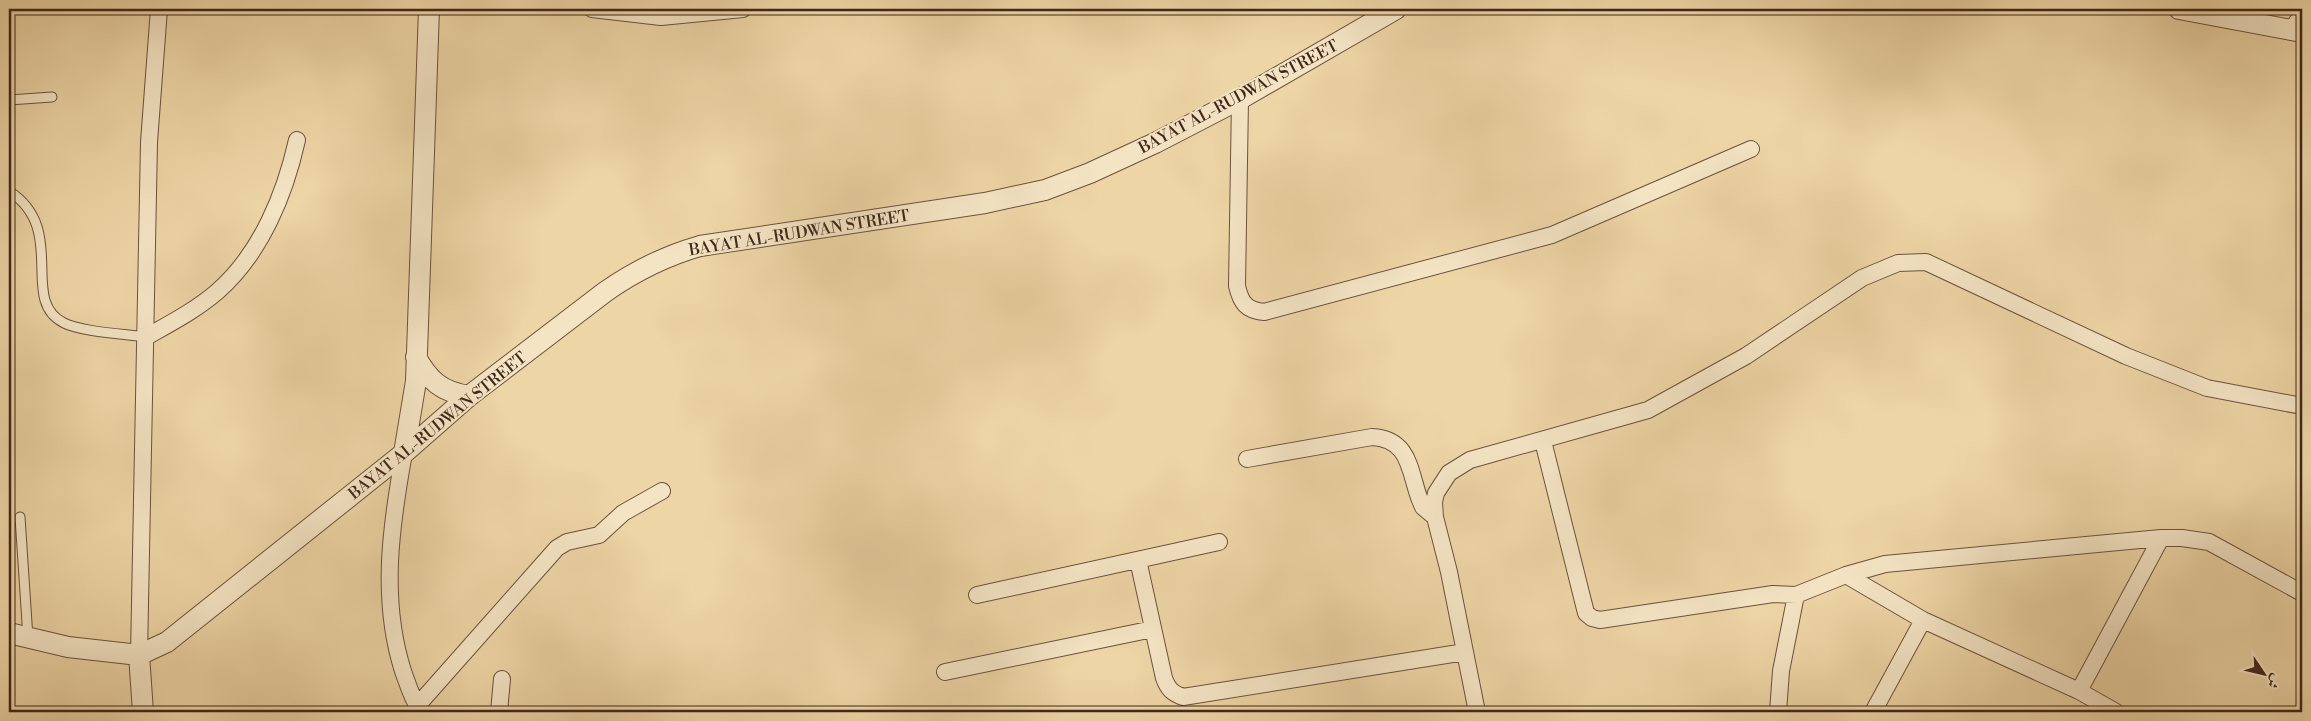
<svg xmlns="http://www.w3.org/2000/svg" width="2311" height="721" font-family="'Libre Bodoni',Amiri,serif">
  <style>
    .lines { fill: none; stroke-linecap: round; stroke-linejoin: round }
    .service-casing { stroke: #6b523f; stroke-width: 11 }
    .minor-casing { stroke: #6b523f; stroke-width: 18 }
    .tertiary-casing { stroke: #6b523f; stroke-width: 22 }
    .service { stroke: #f4e4c4; stroke-width: 9 }
    .minor { stroke: #f4e4c4; stroke-width: 16 }
    .tertiary { stroke: #f4e4c4; stroke-width: 20 }
    .labels { text-anchor: middle; stroke-width: 4; stroke-linejoin: round; paint-order: stroke }
    .street-label { font-size: 16px; fill: #3f271d; stroke: #f4e4c4 }
  </style>
  <rect width="100%" height="100%" fill="#eed5a5"/>
  <filter id="stains"><feTurbulence type="fractalNoise" baseFrequency=".004" numOctaves="4"/><feColorMatrix values="0 0 0 0 .2 0 0 0 0 .09 0 0 0 0 .02 0 0 0 .5 -.17"/></filter>
  <radialGradient id="worn" r=".72"><stop offset=".6" stop-color="#630" stop-opacity="0"/><stop offset="1" stop-color="#630" stop-opacity=".3"/></radialGradient>
  <g class="lines">
    <g class="service-casing">
      <path id="service" d="M9,100l43,-3
        M9,191c60,39 9,109 55,132 18,9 61,11 82,14
        M20,517l8,121"/>
    </g>
    <g class="minor-casing">
      <path id="minor" d="M592,9l69,8 82,-8
        M2291,30l11,-15
        M1240,99l-3,187c4,17 9,24 27,26l288,-77 199,-86
        M146,337c25,-14 50,-27 72,-46 43,-38 67,-97 79,-151
        M1543,441l43,172 6,5 8,2 173,-26 23,1 50,-20 39,-11 276,-26h21l27,4 93,51
        M404,453c-13,72 -24,146 -1,218 5,14 9,28 18,41
        M1247,459l125,-22c39,2 37,35 48,63l3,7 12,10
        M1138,560l26,118c4,11 8,15 19,19l282,-45
        M1846,575l77,45 156,71 37,21
        M977,595l242,-53
        M139,655l10,-513 10,-133
        M945,672l208,-43
        M2079,691l82,-153
        M417,706l140,-158 10,-6 32,-7 24,-22 39,-22
        M499,712l3,-33
        M1477,712l-28,-140 -14,-55 -1,-15 2,-9 13,-20 21,-13 178,-50 98,-54 116,-78 36,-15 28,-1 200,94 81,32 95,18
        M1778,712l3,-41 15,-76
        M1873,712l50,-92"/>
    </g>
    <g class="tertiary-casing">
      <path id="tertiary" d="M2179,9l123,23
        M416,357c13,24 26,35 53,39
        M404,453l12,-72 13,-372
        M9,633l59,14 71,8 28,-13 237,-189 65,-57 136,-104c30,-21 60,-36 95,-46l285,-43 60,-13 45,-17 65,-30 85,-44 156,-90
        M139,655l4,57"/>
    </g>
    <use href="#service" class="service"/>
    <use href="#minor" class="minor"/>
    <use href="#tertiary" class="tertiary"/>
  </g>
  <g class="labels">
    <g class="street-label">
      <text transform="translate(1238 96) rotate(-28)" y="6">BAYAT AL-RUDWAN STREET</text>
      <text transform="translate(799 232) rotate(-9)" y="6">BAYAT AL-RUDWAN STREET</text>
      <text transform="translate(437 425) rotate(-39)" y="6">BAYAT AL-RUDWAN STREET</text>
    </g>
  </g>
  <rect width="2311" height="721" fill="none" stroke="#eed5a5" stroke-width="30"/>
  <rect x="10" y="10" width="2291" height="701" fill="none" stroke="#3f271d" stroke-width="2.5"/>
  <rect x="15" y="15" width="2281" height="691" fill="none" stroke="#3f271d"/>
  <g transform="translate(2264 674) rotate(125)" stroke="#f4e4c4" stroke-width="4" paint-order="stroke">
  <path d="M0-4L9 19L0 12L-9 19Z" fill="#3f271d"/>
  <text y="-8" font-size="14" font-weight="bold" text-anchor="middle" fill="#3f271d">ش</text>
  </g>
  <rect width="100%" height="100%" filter="url(#stains)"/>
  <rect width="100%" height="100%" fill="url(#worn)"/>
</svg>
